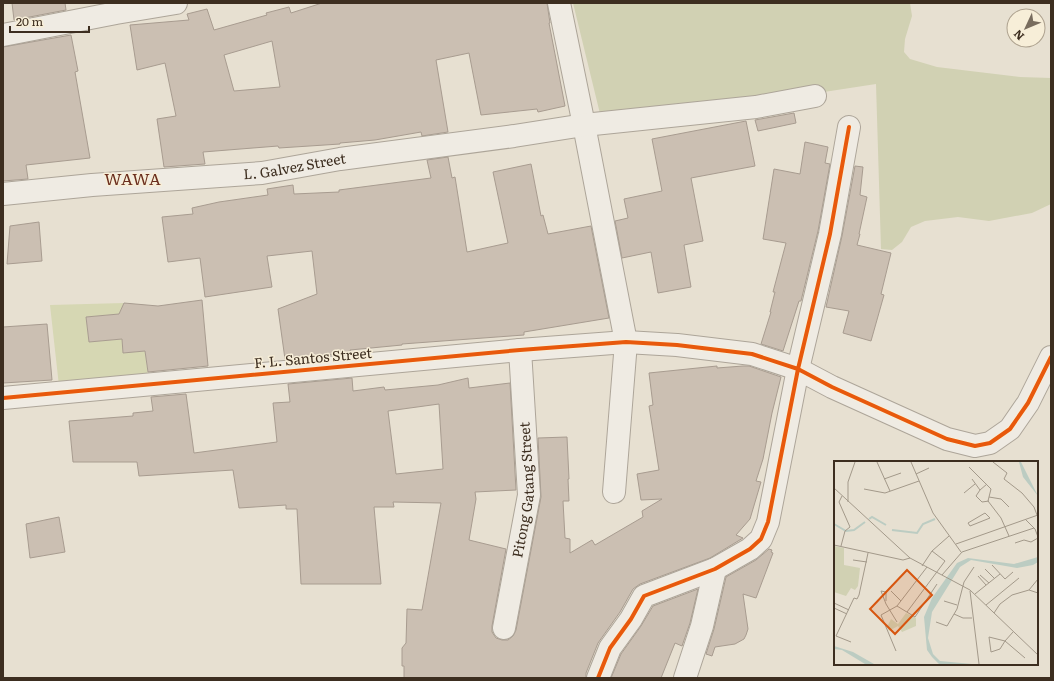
<svg xmlns="http://www.w3.org/2000/svg" width="1054" height="681" font-family="Literata,serif">
  <style>
    .green { fill: #d6d7b3 }
    .cemetery { fill: #d1d1b3 }
    .building { fill: #cbbfb2; stroke: #a89c90; fill-rule: evenodd }
    .lines { fill: none; stroke-linecap: round; stroke-linejoin: round }
    .minor-casing { stroke: #ada599; stroke-width: 24 }
    .minor { stroke: #efebe3; stroke-width: 22 }
    .cycleway-casing { stroke: #f7eed8; stroke-width: 6 }
    .cycleway { stroke: #e8590c; stroke-width: 4 }
    .labels { text-anchor: middle; stroke-width: 3; stroke-linejoin: round; paint-order: stroke }
    .street-label { font-size: 14px; fill: #3d2e20; stroke: #f7eed8 }
    .quarter-label { font-size: 16px; letter-spacing: 1px; fill: #6b2e1e; stroke: #f7eed8 }
    .inset-river { fill: none; stroke: #bcccc2; stroke-width: 2 }
    .inset-road { fill: none; stroke: #a3998a; stroke-width: 1 }
    .view { fill: #d7550e; fill-opacity: 0.15; stroke: #d7550e; stroke-width: 2 }
    .inset-edge { fill: none; stroke: #3d2e20; stroke-width: 2 }
  </style>
  <rect width="100%" height="100%" fill="#e7e0d1"/>
  <path class="green" d="M124,303l-5,11 -33,3 3,25 33,-3 1,14 22,-2 3,24 -89,11 -9,-81z"/>
  <path class="cemetery" d="M573,3h337l2,13 -7,23 -1,13 6,7 27,8 83,10 31,1v126l-19,9 -43,8 -31,-4 -33,4 -14,6 -9,15 -10,8 -11,-1 -5,-165 -273,42z"/>
  <path class="building" d="M12,3h53l1,7 -52,10z
    M322,3h225l3,20h-1l16,83 -27,6 -1,-3 -56,6 -12,-62 -33,7 12,72 -26,4 -1,-4 -46,8 -35,3v1l-61,4 -1,-2 -75,6 2,12 -41,3 -7,-48 19,-3 -11,-53 -28,7 -7,-45 59,-5 -2,-6 20,-5 7,21 53,-15 -1,-2 23,-6 2,6zM272,41l8,46 -46,4 -10,-36z
    M71,35l7,36 -3,1 15,86 -64,7 2,14 -25,2v-134z
    M794,113l2,10 -38,8 -3,-11z
    M746,121l9,45 -64,12 12,63 -19,4 7,42 -33,6 -7,-41 -29,6 -7,-37 13,-3 -4,-19 38,-8 -10,-52z
    M805,142l23,5 -3,16 5,1 -12,67 -17,70h-2l-16,50 -22,-7 10,-32h-1l5,-20h-2l13,-49 -23,-4 11,-70 26,5z
    M448,157l4,21 3,-1 12,75 41,-9 -15,-71 38,-8 10,52 2,-1 5,19 43,-8 18,92 -85,14v3l-122,9v1l-52,5 1,3 -66,6 -7,-50 39,-15 -5,-43 -45,5 5,31 -67,10 -5,-39 -32,4 -6,-45 31,-3 -1,-6 27,-6 49,-7 -1,-6 26,-4 1,9 45,-2v-2l92,-12 -4,-18z
    M855,166l8,1 -3,28 7,2 -8,37h1l-3,11 34,8 -10,41 3,1 -13,46 -28,-8 6,-22 -23,-4 16,-71z
    M39,222l3,39 -35,3 3,-38z
    M202,300l6,66 -60,6 -3,-21 -22,2 -1,-14 -33,3 -3,-25 33,-3 5,-11 34,3z
    M47,324l5,56 -49,3v-56z
    M717,366v2l26,-2h6l32,11 -9,36 -9,46 -7,22 5,1 -11,37 -14,16 7,3 -33,20 -70,26 -7,5 -13,23 -22,31 -12,30v5h-182v-12h-2v-18l4,-5 1,-34 15,1 19,-107 -48,-1 1,5h-20l7,77h-80l-4,-75h-11v-4l-47,3 -6,-38 -94,6 -2,-14h-64l-4,-41 64,-5v-3l20,-2 -2,-14 35,-3 8,59 83,-11 -4,-39 17,-1 -2,-18 64,-6 1,13 31,-4 1,3 53,-5 30,-7 1,10 41,-5 6,107 -41,2 1,7 -7,41 37,9 -14,77v6l4,6 6,2h6l5,-4 3,-6 25,-133 -3,-59 29,-1 2,42h-1l1,22h-6l2,37 5,1v14l22,-13 3,5 48,-28 -1,-6 20,-12 -21,1 -4,-26 22,-4 -10,-64 4,-1 -4,-32zM439,404l4,65 -47,5 -8,-63z
    M59,517l6,35 -35,6 -4,-34z
    M769,549l3,1 -1,2 2,1 -17,45 -13,-4 5,35 -2,6 -2,4 -9,5 -20,3 -3,9 -6,-2 8,-25 12,-52 30,-17z
    M698,589l-8,34 -8,23 -7,-3 -14,35h-50l10,-24 20,-28 12,-20z"/>
  <g class="lines">
    <g class="minor-casing">
      <g id="minor">
        <path d="M559,3l25,122 42,217 -12,150"/>
        <path d="M3,35l113,-22 60,-10"/>
        <path id="s1" d="M3,194l89,-9 170,-12 78,-14 174,-23 70,-11 172,-18 59,-11"/>
        <path d="M3,398l517,-48 106,-8 51,3 75,9 46,15 34,18 115,52 28,7 15,-3 20,-14 18,-26 23,-46"/>
        <path id="s2" d="M504,628l25,-133 -9,-145"/>
        <path d="M598,678l12,-30 21,-29 13,-23 71,-27 35,-20 11,-10 7,-17 30,-153 32,-135 19,-107"/>
        <path d="M685,678l17,-52 13,-57"/>
      </g>
    </g>
    <use href="#minor" class="minor"/>
    <g class="cycleway-casing">
      <path id="cycleway" d="M3,398l517,-48 106,-8 51,3 75,9 46,15 34,18 115,52 28,7 15,-3 20,-14 18,-26 23,-46
        M598,678l12,-30 21,-29 13,-23 71,-27 35,-20 11,-10 7,-17 30,-153 32,-135 19,-107"/>
    </g>
    <use href="#cycleway" class="cycleway"/>
  </g>
  <g class="labels">
    <g class="street-label">
      <text dy="5" stroke="none"><textPath href="#s1" startOffset="293">L. Galvez Street</textPath></text>
      <text transform="translate(313 358) rotate(-5)" y="5">F. L. Santos Street</text>
      <text dy="5" stroke="none"><textPath href="#s2" startOffset="140">Pitong Gatang Street</textPath></text>
    </g>
    <g class="quarter-label">
      <text x="133" y="185">WAWA</text>
    </g>
  </g>
  <g transform="translate(834 461)">
    <rect width="204" height="204" fill="#e7e0d1"/>
    <path d="M0,85l10,2v17l16,3 -2,18 -3,4 -4,-2 -5,8 -12,-4zM72,152l10,5v8l-14,6 -4,-6 -9,5 -2,-4 4,-8 7,5z" fill="#d1d1b3"/>
    <path d="M185,1h2l17,34 -15,-19zM204,96v5l-5,3 -16,3 -46,-8 -11,7 -28,45 -4,26 5,16 7,7 32,3h-33l-7,-7 -5,-7 -3,-33 8,-19 25,-35 11,-5 46,6zM0,185l19,6 21,12h-9l-23,-14 -8,-1z" fill="#bcccc2"/>
    <path class="inset-river" d="M35,58l3,-2 14,8M0,63l12,7 8,-1 11,-8M58,69l25,3 6,-9 12,-5"/>
    <path class="inset-road" d="M43,1l13,29M77,1l22,51 28,39M159,1l14,11 -3,6 18,14 12,14 3,8M135,6l22,22 -3,12 13,17 8,18M82,13l13,-6M50,18l17,-6M138,18l8,11 7,-6M0,27l76,70 60,32 68,65M30,28l21,4 34,-12M146,29l-4,6 6,6 7,-1M130,32l11,-9M155,36l12,2 8,8M14,41v-20l7,-20M151,52l5,5 -20,8 -2,-3zM191,58l10,10 3,8M181,82l9,-3 7,2 7,-4M122,83l82,-29M0,84l69,15 7,-2M7,85l4,-15 5,-4 -11,-25 3,-6M19,99l14,2M158,104l13,14 8,-7M88,105l10,-15 17,-15M151,108l9,9M108,114l20,-23 72,-24M146,114l9,8M144,115l8,9M195,129l9,-11M57,130l10,10M136,130l9,73M141,133l25,-20M52,140v-9l-5,-1 5,13 11,18M110,140l13,4M0,142l15,7M152,144l33,-27M63,145l18,11 22,-33M0,147l13,6M73,151l38,-51 -13,-10M160,152l6,-9 12,-9 17,-5 9,3M120,153l9,4h9M102,161l11,4 10,-17 7,-27 10,-15M179,171l-8,9 -5,8 -9,3 -2,-15 16,4 20,17M17,181l-15,-6 18,-38 3,1 2,-4 9,-42M62,190l-15,-36 16,-9 30,-39"/>
    <path class="view" d="M73,109l25,25 -37,39 -25,-25z"/>
    <rect width="204" height="204" class="inset-edge"/>
  </g>
  <rect width="1054" height="681" fill="none" stroke="#3d2e20" stroke-width="8"/>
  <g transform="translate(1026 28) rotate(226)"><circle r="19" fill="#f7eed8" stroke="#ada18e"/>
  <path d="M0-3L7 15L0 10L-7 15Z" fill="#786c5e"/>
  <text y="-6" font-size="11" font-weight="bold" text-anchor="middle" fill="#3d2e20">N</text>
  </g>
  <path d="M10 26v6h79v-6" fill="none" stroke="#3d2e20" stroke-width="2"/>
  <text x="16" y="26" font-size="12" fill="#3d2e20" stroke="#f7eed8" stroke-width="3" paint-order="stroke">20 m</text>
</svg>
